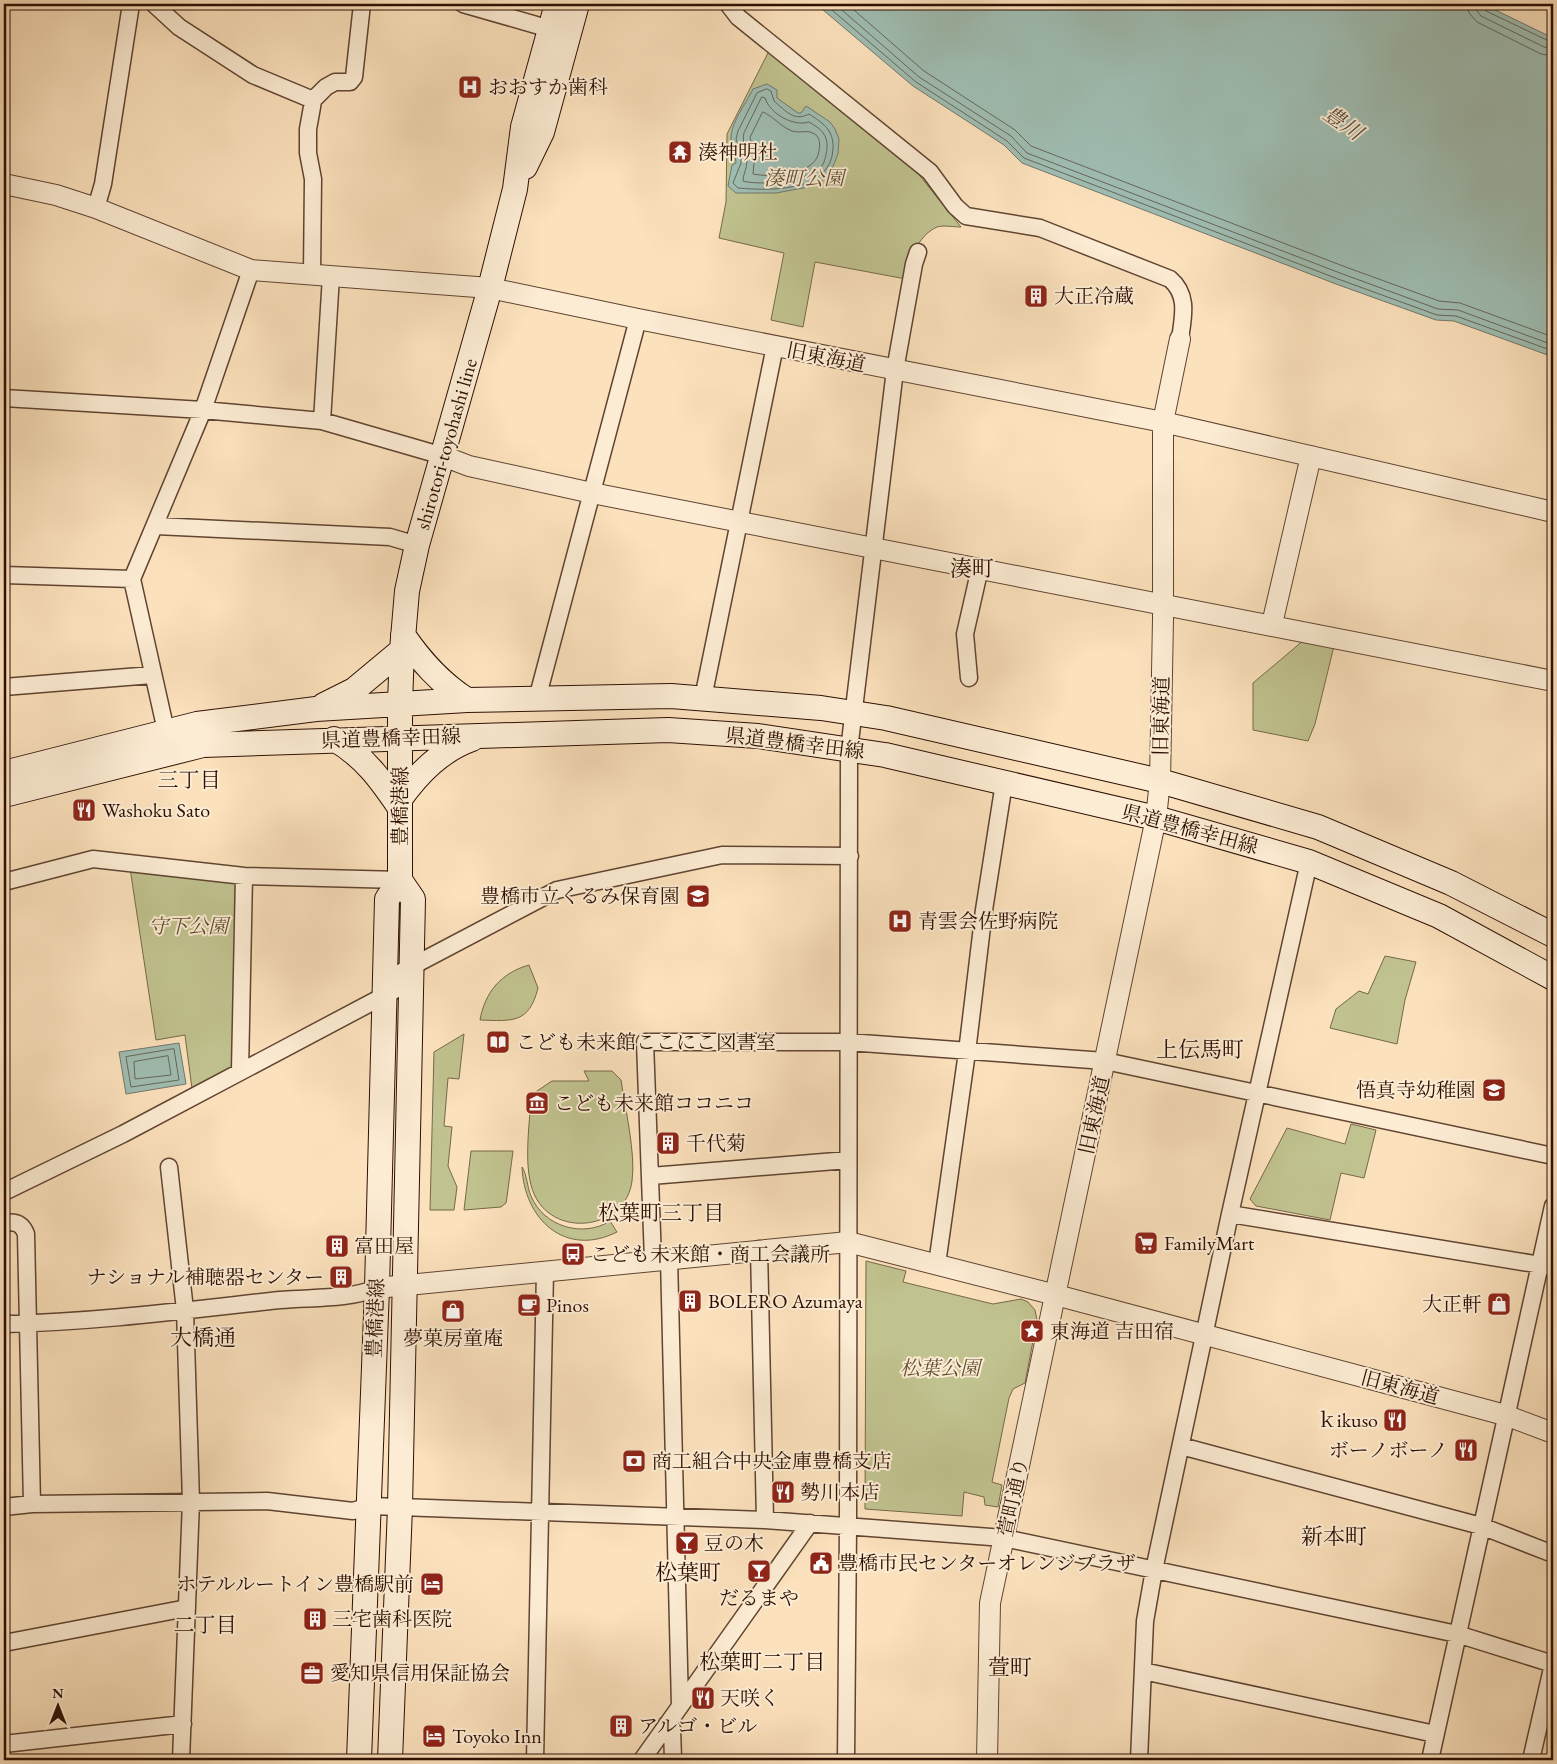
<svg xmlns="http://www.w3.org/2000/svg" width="1557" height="1764" font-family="'EB Garamond','Noto Serif JP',serif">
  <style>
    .green { fill: #c0c28f; stroke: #766849 }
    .water { fill: #9fbdb2; stroke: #71776c }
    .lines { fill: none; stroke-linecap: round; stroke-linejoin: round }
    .shore { stroke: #66665a; stroke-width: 1 }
    .minor-casing { stroke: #604431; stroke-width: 19 }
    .tertiary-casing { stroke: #604431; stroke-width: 22 }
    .secondary-casing { stroke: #2d0f03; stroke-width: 26 }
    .minor { stroke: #fcecd3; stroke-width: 16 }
    .tertiary { stroke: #fcecd3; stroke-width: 20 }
    .secondary { stroke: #fcecd3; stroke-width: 24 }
    .labels { text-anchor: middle; stroke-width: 4; stroke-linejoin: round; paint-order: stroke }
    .poi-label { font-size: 20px; fill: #2d0f03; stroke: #fcecd3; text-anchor: start }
    .park-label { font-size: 20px; font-style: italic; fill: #604e34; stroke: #fcecd3 }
    .street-label { font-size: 20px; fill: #2d0f03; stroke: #fcecd3 }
    .water-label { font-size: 21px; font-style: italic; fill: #554c40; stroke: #fcecd3 }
    .neighbourhood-label { font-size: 21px; fill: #2d0f03; stroke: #fcecd3 }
    .quarter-label { font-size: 22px; fill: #2d0f03; stroke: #fcecd3 }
  </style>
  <rect width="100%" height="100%" fill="#fbe1bc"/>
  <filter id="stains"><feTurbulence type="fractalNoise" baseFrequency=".004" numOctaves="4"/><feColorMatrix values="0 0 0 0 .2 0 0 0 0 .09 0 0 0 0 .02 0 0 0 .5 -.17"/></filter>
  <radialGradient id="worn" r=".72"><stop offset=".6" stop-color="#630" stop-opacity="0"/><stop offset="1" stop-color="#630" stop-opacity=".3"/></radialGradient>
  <path class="green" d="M770,49l146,122 45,56c-6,0 -18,-2 -24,0 -20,9 -27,33 -31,52l-91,-17 -12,65 -32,-7 13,-67 -65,-15 7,-36 1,-68z
    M1304,640l30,6 -19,78 -7,17 -55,-11v-47z
    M130,868l104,12 4,6 -2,182 -44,21 -7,-54 -29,5z
    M1385,956l31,6 -11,38 -8,44 -67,-16 6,-19 23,-18 9,3z
    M529,965l9,23c-9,36 -26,33 -58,32 5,-28 21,-47 49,-55z
    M464,1034l-5,45 -11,-1 -4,48 8,1 -4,39 9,21 -3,23h-24l4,-158z
    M584,1071h28l9,9c4,28 15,74 11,101 -6,48 -76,58 -97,15 -13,-27 -5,-71 -4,-101l21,-14h37z
    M1351,1124l25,6 -12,48 -23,-5 -11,47 -74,-14 -6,-7 37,-71 58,16z
    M471,1151h42l-6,46 -1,6 -5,4 -37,3z
    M522,1167c5,7 5,20 9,29 13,31 52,42 79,25l7,11c-52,26 -93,-13 -95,-65z
    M866,1261l40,10 -3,11 90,22 28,-5 7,3 7,8 2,10 -12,63 -12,6 -4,9 -17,84 10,3 -4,22 -13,-2 -1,-8 -20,-5 -2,24 -97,-7z"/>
  <path class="water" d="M816,4h667l70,34v319l-99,-36 -18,-1 -100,-36 -314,-121 -18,-18 -91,-59z
    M767,84l10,6v8l21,15h3l5,-7 24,16 5,7 4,10 -1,15 -9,22 -15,10 -38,7h-40l-8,-7 4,-21 4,-2c0,-9 -5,-15 -5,-23 -1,-16 15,-37 22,-51z
    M179,1043l7,41 -60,10 -7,-42z"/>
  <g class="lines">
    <path class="shore" d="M825,4l91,78 91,59 17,17 314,121 99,36 19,1 97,35
      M835,4l84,73 92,59 16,17 313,120 98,36 20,1 95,35
      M847,4l77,67 91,59 16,16 312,120 96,35 21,2 93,34
      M1467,4l2,9 8,9 64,32 12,2
      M1475,4l2,7 4,5 63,31 9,2
      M1481,4l5,7 67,32
      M767,89l4,2 3,10c12,10 20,21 35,13 14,9 25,16 24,35 -2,43 -62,42 -95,39l-5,-5 8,-20v-10l-5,-14 2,-8 19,-38z
      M762,97l3,1c5,16 29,29 44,24 12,7 19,12 18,27 -1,5 -2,14 -6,18 -12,14 -62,19 -78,14 0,-7 4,-12 4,-20 1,-10 -6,-18 -3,-28z
      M763,112c10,4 18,15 29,19 9,3 17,-3 25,5 3,4 3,10 2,15 -3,24 -46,27 -66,23l2,-22 -5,-14z
      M174,1049l5,31 -48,7 -5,-30z
      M168,1056l3,19 -36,4 -1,-17z"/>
    <g class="minor-casing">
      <path id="minor" d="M154,4l25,23 74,48 60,25
        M463,4l87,25
        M728,4l10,13 192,155 25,34 11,10 74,12 130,51c19,16 13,38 10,60
        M96,208l7,-24 28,-180
        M312,274l1,-95 -5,-26v-24l4,-22 1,-7 13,-13 9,-5h15l4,-5 8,-73
        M4,398l199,12 119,11 121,35
        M322,421l9,-145
        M156,526l234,11 27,8
        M4,575l128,4
        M969,678l-4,-44 15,-66
        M4,687l148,-12
        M703,698l72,-352
        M537,699l101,-380
        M166,731l-34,-152 71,-169 48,-140
        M4,882l89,-23 151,17 156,4
        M386,980l171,-90 165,-35 128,1
        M240,1071l4,-195
        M169,1167l16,143 6,191 -10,259
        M651,1176l197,-16
        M4,1192l119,-58 289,-153
        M1230,1214l323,53
        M4,1223c11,-2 18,0 22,11l6,270
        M759,1249l6,271
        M669,1258l11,448
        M653,1260l-8,-218h203l257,19 448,95
        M937,1264l30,-212 17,-142 20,-127
        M4,1324c92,-2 184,-14 276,-24 31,-3 67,0 97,-12
        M1181,1446l300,80 72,28
        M4,1507l28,-3 235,-3 86,10 16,-5 31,1 365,13 239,18 453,96 96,30 -22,96
        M4,1643l183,-35
        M1143,1671l292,63
        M667,1724l5,4 1,32
        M4,1744l179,-20
        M535,1760l10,-489
        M642,1760l168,-237
        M846,1760l2,-234 1,-776 46,-380 19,-106 4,-12
        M1139,1760l6,-139 9,-51 76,-356 79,-352
        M1430,1760l123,-554"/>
    </g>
    <g class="tertiary-casing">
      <path id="tertiary" d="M4,184l52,11 40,13 155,62 239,18 148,31 525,103 390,90
        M443,456l26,10 123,27 961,188
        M1272,624l39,-168
        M377,1288l471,-46 208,53 449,120 48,18
        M987,1760l3,-157 166,-785 4,-37 3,-162v-197l17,-83"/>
    </g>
    <g class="secondary-casing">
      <path id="secondary" d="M525,167l17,-35 35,-128
        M403,635c18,26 37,48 64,65
        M324,705l30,-15 48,-40
        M334,739c30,17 47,41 66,69
        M4,773l193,-49 119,-15 151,-9 204,-4 150,12 65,10 274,63 158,46 133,56 102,52
        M4,795l199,-50 465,-15 90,6 127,19 271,63 153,44 130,54 114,62
        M400,799c19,-26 41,-49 72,-60
        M359,1760l18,-472 10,-389 13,-19
        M390,1760l10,-253 13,-608 -13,-19v-177l2,-53 5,-59 10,-46 73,-257 25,-99 8,-62 34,-123"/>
    </g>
    <use href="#minor" class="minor"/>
    <use href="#tertiary" class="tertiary"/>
    <use href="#secondary" class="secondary"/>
  </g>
  <defs>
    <g id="hospital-square" transform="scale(1.25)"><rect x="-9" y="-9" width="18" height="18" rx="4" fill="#8f2418" stroke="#fcecd3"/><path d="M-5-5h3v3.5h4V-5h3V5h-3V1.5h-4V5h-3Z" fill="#fff"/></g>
    <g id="temple-square" transform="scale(1.25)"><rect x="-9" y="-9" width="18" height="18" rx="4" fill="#8f2418" stroke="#fcecd3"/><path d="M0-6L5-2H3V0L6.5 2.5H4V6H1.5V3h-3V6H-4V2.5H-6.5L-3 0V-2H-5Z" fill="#fff"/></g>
    <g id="building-square" transform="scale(1.25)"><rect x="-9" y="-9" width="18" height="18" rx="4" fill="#8f2418" stroke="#fcecd3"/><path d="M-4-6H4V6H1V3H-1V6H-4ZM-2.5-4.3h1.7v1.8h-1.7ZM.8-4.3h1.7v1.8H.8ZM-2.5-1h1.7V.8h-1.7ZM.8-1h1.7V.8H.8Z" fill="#fff"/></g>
    <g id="restaurant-square" transform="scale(1.25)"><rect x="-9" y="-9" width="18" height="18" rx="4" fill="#8f2418" stroke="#fcecd3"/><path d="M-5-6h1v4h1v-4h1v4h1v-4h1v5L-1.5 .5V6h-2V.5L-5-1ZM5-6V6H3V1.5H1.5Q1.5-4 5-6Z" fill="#fff"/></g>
    <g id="school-square" transform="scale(1.25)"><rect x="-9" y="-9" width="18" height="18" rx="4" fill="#8f2418" stroke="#fcecd3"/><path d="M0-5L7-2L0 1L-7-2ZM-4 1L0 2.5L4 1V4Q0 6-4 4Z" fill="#fff"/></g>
    <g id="library-square" transform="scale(1.25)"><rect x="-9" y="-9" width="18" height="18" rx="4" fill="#8f2418" stroke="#fcecd3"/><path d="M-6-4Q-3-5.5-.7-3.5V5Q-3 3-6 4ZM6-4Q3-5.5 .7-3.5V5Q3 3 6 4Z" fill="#fff"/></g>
    <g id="museum-square" transform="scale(1.25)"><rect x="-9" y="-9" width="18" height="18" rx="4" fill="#8f2418" stroke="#fcecd3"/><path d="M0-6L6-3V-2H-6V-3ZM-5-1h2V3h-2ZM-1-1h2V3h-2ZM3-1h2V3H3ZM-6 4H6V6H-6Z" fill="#fff"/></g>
    <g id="supermarket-square" transform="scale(1.25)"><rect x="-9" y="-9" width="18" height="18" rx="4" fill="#8f2418" stroke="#fcecd3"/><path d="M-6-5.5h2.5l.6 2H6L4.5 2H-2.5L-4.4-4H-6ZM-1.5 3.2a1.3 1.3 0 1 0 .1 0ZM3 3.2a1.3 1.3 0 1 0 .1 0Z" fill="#fff"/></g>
    <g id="bus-square" transform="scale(1.25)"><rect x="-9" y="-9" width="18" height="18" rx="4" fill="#8f2418" stroke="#fcecd3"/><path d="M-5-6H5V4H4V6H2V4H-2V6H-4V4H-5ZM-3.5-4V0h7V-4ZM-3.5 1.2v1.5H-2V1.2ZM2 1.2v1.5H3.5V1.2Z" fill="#fff"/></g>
    <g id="shop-square" transform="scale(1.25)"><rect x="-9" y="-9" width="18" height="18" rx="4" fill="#8f2418" stroke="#fcecd3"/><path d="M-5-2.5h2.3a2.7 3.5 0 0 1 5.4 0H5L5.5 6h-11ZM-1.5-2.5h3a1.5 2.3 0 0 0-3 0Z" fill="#fff"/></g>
    <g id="cafe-square" transform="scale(1.25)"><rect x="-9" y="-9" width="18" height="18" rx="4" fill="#8f2418" stroke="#fcecd3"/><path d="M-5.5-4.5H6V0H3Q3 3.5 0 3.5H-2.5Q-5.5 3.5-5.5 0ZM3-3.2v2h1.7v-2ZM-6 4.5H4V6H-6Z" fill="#fff"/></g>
    <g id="sight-square" transform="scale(1.25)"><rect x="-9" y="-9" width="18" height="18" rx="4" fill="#8f2418" stroke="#fcecd3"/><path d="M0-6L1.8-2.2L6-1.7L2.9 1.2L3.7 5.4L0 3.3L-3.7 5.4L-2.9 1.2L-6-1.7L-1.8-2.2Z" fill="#fff"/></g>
    <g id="bank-square" transform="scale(1.25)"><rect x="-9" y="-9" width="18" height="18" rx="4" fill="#8f2418" stroke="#fcecd3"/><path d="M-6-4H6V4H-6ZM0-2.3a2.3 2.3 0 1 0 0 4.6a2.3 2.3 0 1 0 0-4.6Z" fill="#fff"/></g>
    <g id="bar-square" transform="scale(1.25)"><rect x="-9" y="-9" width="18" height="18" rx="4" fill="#8f2418" stroke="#fcecd3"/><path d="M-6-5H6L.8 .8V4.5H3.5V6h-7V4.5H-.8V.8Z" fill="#fff"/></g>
    <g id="civic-square" transform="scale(1.25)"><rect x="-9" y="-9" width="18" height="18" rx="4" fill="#8f2418" stroke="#fcecd3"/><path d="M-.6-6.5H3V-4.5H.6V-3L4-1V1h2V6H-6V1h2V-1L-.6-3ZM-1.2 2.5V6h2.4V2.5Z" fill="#fff"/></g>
    <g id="hotel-square" transform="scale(1.25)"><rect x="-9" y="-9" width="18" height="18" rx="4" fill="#8f2418" stroke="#fcecd3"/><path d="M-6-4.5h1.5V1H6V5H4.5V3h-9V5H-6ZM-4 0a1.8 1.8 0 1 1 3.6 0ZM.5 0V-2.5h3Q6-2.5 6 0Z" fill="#fff"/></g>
    <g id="office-square" transform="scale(1.25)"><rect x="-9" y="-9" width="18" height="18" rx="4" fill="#8f2418" stroke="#fcecd3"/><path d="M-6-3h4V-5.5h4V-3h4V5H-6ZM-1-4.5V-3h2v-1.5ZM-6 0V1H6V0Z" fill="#fff"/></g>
  </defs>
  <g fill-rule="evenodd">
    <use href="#hospital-square" x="470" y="87"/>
    <use href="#temple-square" x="680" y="152"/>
    <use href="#building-square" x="1036" y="296"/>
    <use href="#restaurant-square" x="84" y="810"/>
    <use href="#school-square" x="698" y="896"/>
    <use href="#hospital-square" x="900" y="921"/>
    <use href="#library-square" x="498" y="1042"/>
    <use href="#school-square" x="1494" y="1090"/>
    <use href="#museum-square" x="537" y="1103"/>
    <use href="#building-square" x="668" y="1143"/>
    <use href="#supermarket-square" x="1146" y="1243"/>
    <use href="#building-square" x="337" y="1246"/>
    <use href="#bus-square" x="573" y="1254"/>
    <use href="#building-square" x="341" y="1277"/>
    <use href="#building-square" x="690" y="1301"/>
    <use href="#shop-square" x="1499" y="1304"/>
    <use href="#cafe-square" x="529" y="1305"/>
    <use href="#shop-square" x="453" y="1311"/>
    <use href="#sight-square" x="1032" y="1331"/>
    <use href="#restaurant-square" x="1395" y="1420"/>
    <use href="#restaurant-square" x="1466" y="1450"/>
    <use href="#bank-square" x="634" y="1461"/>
    <use href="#restaurant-square" x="783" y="1492"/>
    <use href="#bar-square" x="687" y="1543"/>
    <use href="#civic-square" x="821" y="1563"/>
    <use href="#bar-square" x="759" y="1571"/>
    <use href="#hotel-square" x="432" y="1584"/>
    <use href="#building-square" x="315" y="1619"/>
    <use href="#office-square" x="312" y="1673"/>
    <use href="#restaurant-square" x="703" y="1698"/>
    <use href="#building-square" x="621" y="1726"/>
    <use href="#hotel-square" x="434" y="1736"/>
  </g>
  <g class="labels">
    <g class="poi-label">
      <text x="488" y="94">おおすか歯科</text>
      <text x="698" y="159">湊神明社</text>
      <text x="1054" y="303">大正冷蔵</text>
      <text x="102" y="817">Washoku Sato</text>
      <text x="680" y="903" text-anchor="end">豊橋市立くるみ保育園</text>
      <text x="918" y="928">青雲会佐野病院</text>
      <text x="516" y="1049">こども未来館ここにこ図書室</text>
      <text x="1476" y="1097" text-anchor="end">悟真寺幼稚園</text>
      <text x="554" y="1110">こども未来館ココニコ</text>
      <text x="686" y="1150">千代菊</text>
      <text x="1164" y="1250">FamilyMart</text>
      <text x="354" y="1253">富田屋</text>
      <text x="590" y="1261">こども未来館・商工会議所</text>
      <text x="324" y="1284" text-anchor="end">ナショナル補聴器センター</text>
      <text x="708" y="1308">BOLERO Azumaya</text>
      <text x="1482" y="1311" text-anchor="end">大正軒</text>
      <text x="546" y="1312">Pinos</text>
      <text x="1050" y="1338">東海道 吉田宿</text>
      <text x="453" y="1345" text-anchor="middle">夢菓房童庵</text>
      <text x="1378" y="1427" text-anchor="end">ｋikuso</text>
      <text x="1448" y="1457" text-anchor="end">ボーノボーノ</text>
      <text x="652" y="1468">商工組合中央金庫豊橋支店</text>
      <text x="800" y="1499">勢川本店</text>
      <text x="704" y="1550">豆の木</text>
      <text x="838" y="1570">豊橋市民センターオレンジプラザ</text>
      <text x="414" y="1591" text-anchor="end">ホテルルートイン豊橋駅前</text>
      <text x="759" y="1605" text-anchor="middle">だるまや</text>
      <text x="332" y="1626">三宅歯科医院</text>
      <text x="330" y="1680">愛知県信用保証協会</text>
      <text x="720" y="1705">天咲く</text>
      <text x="638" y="1733">アルゴ・ビル</text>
      <text x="452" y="1743">Toyoko Inn</text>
    </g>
    <g class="park-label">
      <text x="804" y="185">湊町公園</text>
      <text x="188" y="933">守下公園</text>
      <text x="940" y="1375">松葉公園</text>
    </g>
    <g class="street-label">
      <text transform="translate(826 357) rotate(11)" y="7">旧東海道</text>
      <text transform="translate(446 444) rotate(-74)" y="7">shirotori-toyohashi line</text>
      <text transform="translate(1161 716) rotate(-89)" y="7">旧東海道</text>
      <text transform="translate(391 738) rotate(-2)" y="7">県道豊橋幸田線</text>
      <text transform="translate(795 743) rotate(7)" y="7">県道豊橋幸田線</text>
      <text transform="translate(400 806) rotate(-90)" y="7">豊橋港線</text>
      <text transform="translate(1190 829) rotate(15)" y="7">県道豊橋幸田線</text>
      <text transform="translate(1094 1115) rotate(-78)" y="7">旧東海道</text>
      <text transform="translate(375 1318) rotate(-88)" y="7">豊橋港線</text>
      <text transform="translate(1400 1387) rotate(15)" y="7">旧東海道</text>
      <text transform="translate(1013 1497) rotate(-78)" y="7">萱町通り</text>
    </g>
    <g class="water-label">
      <text transform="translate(1343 123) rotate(35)" y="7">豊川</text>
    </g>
    <g class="neighbourhood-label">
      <text x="189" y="787">三丁目</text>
      <text x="661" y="1220">松葉町三丁目</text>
      <text x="205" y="1632">二丁目</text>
      <text x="762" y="1669">松葉町二丁目</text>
    </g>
    <g class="quarter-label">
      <text x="972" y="576">湊町</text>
      <text x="1200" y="1057">上伝馬町</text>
      <text x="203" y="1345">大橋通</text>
      <text x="1334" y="1544">新本町</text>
      <text x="688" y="1580">松葉町</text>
      <text x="1010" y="1675">萱町</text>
    </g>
  </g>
  <rect width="1557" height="1764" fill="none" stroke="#fbe1bc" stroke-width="20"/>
  <rect x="5" y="5" width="1547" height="1754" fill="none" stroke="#2d0f03" stroke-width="2.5"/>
  <rect x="10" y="10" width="1537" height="1744" fill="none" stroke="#2d0f03"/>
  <g transform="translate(58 1706)" stroke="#fcecd3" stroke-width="4" paint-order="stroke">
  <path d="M0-4L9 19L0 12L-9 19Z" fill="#2d0f03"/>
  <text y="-8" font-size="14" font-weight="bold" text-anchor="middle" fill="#2d0f03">N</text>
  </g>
  <rect width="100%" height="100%" filter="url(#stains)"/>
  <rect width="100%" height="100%" fill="url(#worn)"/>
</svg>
